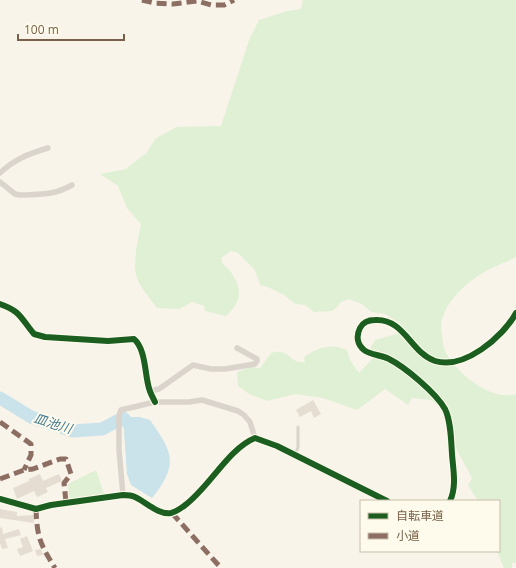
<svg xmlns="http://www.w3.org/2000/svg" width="516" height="568" font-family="'Open Sans','Noto Sans JP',sans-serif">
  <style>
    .green { fill: #e0f0d4 }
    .water { fill: #cae2e9 }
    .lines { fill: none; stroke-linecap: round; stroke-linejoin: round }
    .river { stroke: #cae2e9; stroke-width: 13 }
    .building { fill: #e5ddd1 }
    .lane { stroke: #dad4cc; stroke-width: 3 }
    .street { stroke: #dad4cc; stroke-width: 5.5 }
    .quiet { stroke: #8d6e63; stroke-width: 5; stroke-dasharray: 10 5; stroke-linecap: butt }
    .cycleway-casing { stroke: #fffbec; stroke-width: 8 }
    .cycleway { stroke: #1b5e20; stroke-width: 6 }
    .labels { text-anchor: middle; stroke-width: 4; stroke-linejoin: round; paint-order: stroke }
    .water-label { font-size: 13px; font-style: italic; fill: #427994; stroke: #fffbec }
  </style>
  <rect width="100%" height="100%" fill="#f8f4ea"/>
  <path class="green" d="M303,0h213v257c-9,5 -19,8 -28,13 -16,8 -33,23 -42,39 -2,4 -4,10 -5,15 0,4 2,22 4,27 10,21 46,51 71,43v169h-4v5h-8l-7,-17h2v-50h-21l-10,-16 4,-7 -16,-30 -4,-31 -21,-17 -19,-2 -4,7 -23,-16 -28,21 -34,-12 -28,-4 -28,7 -18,-7 -11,-8 -1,-14 13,-5 10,1 11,-15c20,-6 17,11 34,9l-1,-5c16,-10 25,-14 43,-7l3,10 9,13 14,-15 -2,-11 4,-7 21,-6 5,-10 -16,-10 -14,-2 -9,-8 -13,-5 -8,3 -4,5 -5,4 -18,1 -9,-7 -10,-1 -11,-9 -14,-7 -10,-3 -5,-15 -17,-17 -7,-2 -10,7c1,7 5,8 9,13 12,16 13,31 -4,45l-21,-5 -1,-5 -12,-4 -13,7 -22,-1c-7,-10 -18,-21 -21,-33 -3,-13 2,-37 5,-51l-14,-16 -9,-22 -18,-12 26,-5 20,-16 10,-15 21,-11 44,-1 28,-86 10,-20 28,-9 14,-2z
    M96,470l8,24 -35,5 -1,-15z"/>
  <path class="water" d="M131,417h9l10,3c23,33 29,44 2,78l-21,-13 -4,-11 -4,-56z"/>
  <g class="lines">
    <path class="river" d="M0,398l31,19 42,14 29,-2 21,-11 6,6"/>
  </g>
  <path class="building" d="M313,400l8,14 -7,4 -3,-7 -11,6 -4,-7z
    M40,474l3,7 16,-7 3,7 -16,7 2,4 -11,5 -3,-6 -17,8 -4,-11 16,-7v-2z
    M0,509l17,3v4l17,-1v8l-34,-5z
    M2,527l1,7 16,-5 2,6 -16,4 3,9 -6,1 -2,-6v-15z
    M27,536l6,15 -13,5 -3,-7 6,-2 -3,-8z
    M41,549l2,6 -6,1 -2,-6z"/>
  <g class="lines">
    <path class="lane" d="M295,455l3,-8v-20"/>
    <path class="street" d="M0,173c15,-14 28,-19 48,-25
      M0,182l15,12 5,1c20,-1 33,1 52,-10
      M0,304c21,7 21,15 34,30l11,3 63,4 26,-2c11,9 11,33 14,45 1,7 4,12 7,18
      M150,391l9,-2 34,-24 18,4h14l30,-5 2,-3v-2l-20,-11
      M123,495l-4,-45v-35l2,-5 34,-8h34l13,-2 36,11 6,4 6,7 5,16
      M0,499l36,10 15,-4 72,-10c4,0 8,0 12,2 11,5 23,18 36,16 5,-1 10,-5 13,-7 25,-18 44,-57 71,-68l22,8 110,55
      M450,501c7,-15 3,-32 2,-47 -1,-14 -1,-33 -7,-45 -9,-16 -40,-42 -56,-50 -7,-4 -19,-4 -25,-9 -7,-6 -8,-14 -4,-22 3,-6 8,-8 15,-8 29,-2 36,33 60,41 29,9 68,-24 81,-48"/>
    <path class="quiet" d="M142,0l12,3 19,1 24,-3 14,4h13l10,-5
      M0,422l31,22v11l-7,15
      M0,479l24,-9 9,-1 27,-10h6l5,15 -7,9 2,19
      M36,509c1,28 4,35 19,59
      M172,513l49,55"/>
    <g class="cycleway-casing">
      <path id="cycleway" d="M0,304c21,7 21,15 34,30l11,3 63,4 26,-2c11,9 11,33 14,45 1,7 4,12 7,18
        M0,499l36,10 15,-4 72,-10c4,0 8,0 12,2 11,5 23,18 36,16 5,-1 10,-5 13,-7 25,-18 44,-57 71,-68l22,8 110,55
        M450,501c7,-15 3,-32 2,-47 -1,-14 -1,-33 -7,-45 -9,-16 -40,-42 -56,-50 -7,-4 -19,-4 -25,-9 -7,-6 -8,-14 -4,-22 3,-6 8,-8 15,-8 29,-2 36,33 60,41 29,9 68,-24 81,-48"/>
    </g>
    <use href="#cycleway" class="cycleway"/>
  </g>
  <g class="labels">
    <g class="water-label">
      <text transform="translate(53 423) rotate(17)" y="5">皿池川</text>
    </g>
  </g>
  <rect x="360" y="500" width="140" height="52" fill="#fffbec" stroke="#c9bdaa"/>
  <rect x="368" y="513" width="20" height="6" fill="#1b5e20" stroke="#c9bdaa"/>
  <text x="396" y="520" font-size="12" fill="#786148">自転車道</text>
  <rect x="368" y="533" width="20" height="6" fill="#8d6e63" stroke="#c9bdaa"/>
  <text x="396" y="540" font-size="12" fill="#786148">小道</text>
  <path d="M18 34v6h106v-6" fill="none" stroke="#786148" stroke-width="2"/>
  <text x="24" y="34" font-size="12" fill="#786148" stroke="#fffbec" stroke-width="3" paint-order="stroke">100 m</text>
</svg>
